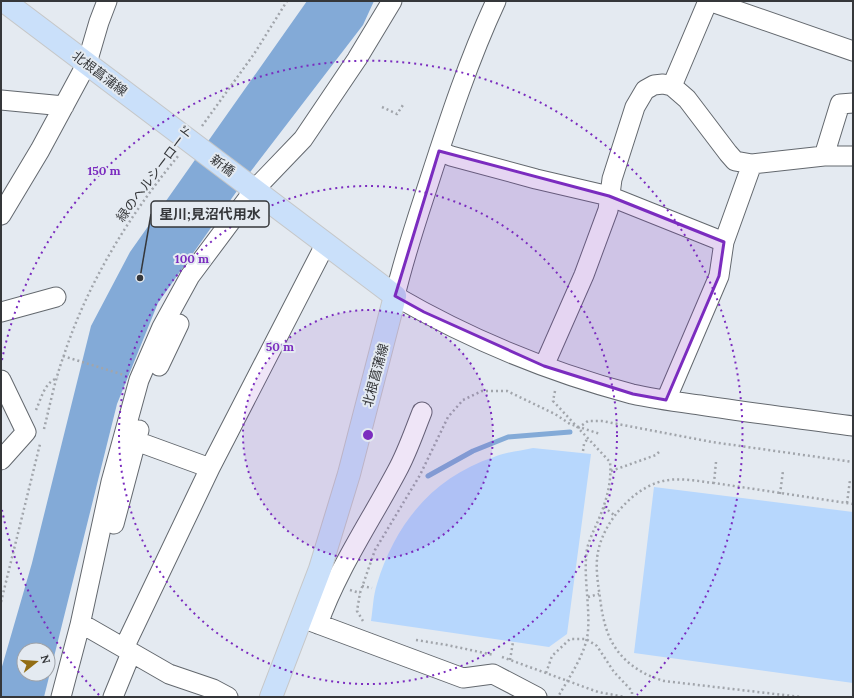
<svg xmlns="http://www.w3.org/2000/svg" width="854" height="698" font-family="Lora,'Noto Sans JP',serif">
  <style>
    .green { fill: #b7d7fd }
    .water { fill: #83aad7; fill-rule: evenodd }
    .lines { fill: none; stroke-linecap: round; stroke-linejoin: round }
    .stream { stroke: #83aad7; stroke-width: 5 }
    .minor-casing { stroke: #63686e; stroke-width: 21 }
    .major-casing { stroke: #c6c7c8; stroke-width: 24 }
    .path { stroke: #a1a5ab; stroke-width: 2.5; stroke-dasharray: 2 3; stroke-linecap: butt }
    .minor { stroke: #fff; stroke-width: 19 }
    .major { stroke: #cae0fa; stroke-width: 22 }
    .marked { fill: #7b2cbf; fill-opacity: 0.2; stroke: #7b2cbf; stroke-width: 3; stroke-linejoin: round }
    .ring { fill: none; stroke: #7b2cbf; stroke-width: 2; stroke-dasharray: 2 4 }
    .labels { text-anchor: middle; stroke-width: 4; stroke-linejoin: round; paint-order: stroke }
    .street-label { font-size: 13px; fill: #35373a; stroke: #e4eaf1 }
    .centre { fill: #7b2cbf; stroke: #e4eaf1; stroke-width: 2 }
    .ring-label { font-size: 12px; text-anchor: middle; font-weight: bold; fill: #7b2cbf; stroke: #e4eaf1; stroke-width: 4; stroke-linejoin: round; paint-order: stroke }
    .leader { fill: none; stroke: #35373a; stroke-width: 1.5 }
    .callout-dot { fill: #35373a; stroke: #e4eaf1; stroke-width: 1.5 }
    .callout { fill: #e4eaf1; stroke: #35373a; stroke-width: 1.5 }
    .callout-label { font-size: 14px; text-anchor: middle; font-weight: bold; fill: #35373a }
  </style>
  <rect width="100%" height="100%" fill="#e4eaf1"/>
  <path class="green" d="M533,448l58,6 -24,180 -18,13 -178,-26c2,-12 2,-25 6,-37 18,-60 56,-107 117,-127 12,-5 26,-6 39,-9z
    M654,487l199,25v171l-219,-30z"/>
  <path class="water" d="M307,1h67l-11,24 -112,146 -93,132 -41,101 -73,293h-43v-27l31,-107 59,-237 39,-74zM24,650h24v24h-24z"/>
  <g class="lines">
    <path class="stream" d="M428,476l45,-25 35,-14 62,-5"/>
    <g class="minor-casing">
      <path id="minor" d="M496,1c-27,58 -47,119 -67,181 -12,37 -25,75 -34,114 74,43 154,76 237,98 22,5 46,8 68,11 51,8 102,14 153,21
        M709,1l144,50
        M672,86l36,-85
        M1,100l63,6
        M439,151l12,5 85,23 73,17 115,46 -5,34 -53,124
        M824,156l16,-52 13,-1
        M1,215l39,-65 47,-87 12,-41 8,-21
        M724,242l28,-78
        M1,312l55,-15
        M159,366l20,-42
        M544,366l40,-91 24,-65 4,-31 23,-72 10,-17 9,-5 9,-1 9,2 15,13 41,54 7,8 17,3 72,-8h29
        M1,380l25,52 -25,28
        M125,437l85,31
        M114,524l25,-94
        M302,618l161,60 30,-4 44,23
        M318,624c19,-54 52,-102 79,-153 10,-18 17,-39 25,-59
        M80,625l9,3 80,46 44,15 15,8
        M124,648l86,-180 116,-225
        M61,697l19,-72 31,-143 28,-102 23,-53 28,-51 65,-87 48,-50 54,-80 35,-58
        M113,697l18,-44"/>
    </g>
    <g class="major-casing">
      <path id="major" d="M4,1l391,295 -46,178 -29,95 -49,128"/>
    </g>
    <path class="path" d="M382,107l15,7 6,-9
      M202,126l52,-72 33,-53
      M63,356l61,19
      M555,391l-2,10 57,61c2,21 -4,40 -12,59 -4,9 -9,19 -11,28 -4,27 3,55 1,82 -2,23 -19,46 -30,66
      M36,410c5,-11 9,-29 22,-32
      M578,428l10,-7h14l110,21 141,20
      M44,429c6,-24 11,-50 20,-74 24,-73 66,-141 115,-200
      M583,451l1,-7 4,-6
      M716,462l-2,21 139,21
      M611,471l45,-16 5,-5
      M714,483c-19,-2 -39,-7 -58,0 -27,10 -53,41 -58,69 -3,15 0,31 2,46 2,16 5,32 13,46 11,19 30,31 51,37l137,16
      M780,494l3,-23
      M847,503l3,-23
      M604,507l10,8
      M362,586l10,2
      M350,590l10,3
      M588,597l11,-3
      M1,602l39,-158
      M363,621l-6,-10 3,-18 15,-43 45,-75 28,-58 15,-17 19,-9h25l48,23 15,10 30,10
      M416,640l31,5 47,10
      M502,657l96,35 27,5
      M510,660l3,-18
      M546,673l6,-17 18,-17h16l11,7 17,26 18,19v6"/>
    <use href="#minor" class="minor"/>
    <use href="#major" class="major"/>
  </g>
  <path class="marked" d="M439,151l170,45 115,46 -5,34 -53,124 -33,-6 -89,-28 -120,-54 -29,-16z"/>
  <circle cx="368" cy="435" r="125" fill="#7b2cbf" fill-opacity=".12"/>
  <g class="ring">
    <circle cx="368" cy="435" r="125"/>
    <circle cx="368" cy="435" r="249"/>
    <path d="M99 695A374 374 0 0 1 2 510M2 360A374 374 0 1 1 637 695"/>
  </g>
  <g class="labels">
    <g class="street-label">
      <text transform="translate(100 73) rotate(37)" y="5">北根菖蒲線</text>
      <text transform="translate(223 165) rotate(37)" y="5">新橋</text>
      <text transform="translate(154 173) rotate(-53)" y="5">緑のヘルシーロード</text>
      <text transform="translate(375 375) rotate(-75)" y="5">北根菖蒲線</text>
    </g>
  </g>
  <circle cx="368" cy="435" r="6" class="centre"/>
  <g class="ring-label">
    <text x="104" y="175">150 m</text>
    <text x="192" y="263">100 m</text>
    <text x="280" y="351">50 m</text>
  </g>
  <path class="leader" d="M140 278L151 214"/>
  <circle class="callout-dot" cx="140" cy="278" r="4"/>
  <rect class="callout" x="151" y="201" width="118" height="26" rx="4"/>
  <g class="callout-label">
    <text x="210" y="219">星川;見沼代用水</text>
  </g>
  <rect width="854" height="698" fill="none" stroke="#35373a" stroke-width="4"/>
  <g transform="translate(36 662) rotate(73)"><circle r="19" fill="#e4eaf1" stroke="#9ea2a8"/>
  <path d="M0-3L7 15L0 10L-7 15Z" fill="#926d14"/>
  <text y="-6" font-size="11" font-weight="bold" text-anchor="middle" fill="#35373a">N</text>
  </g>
</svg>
